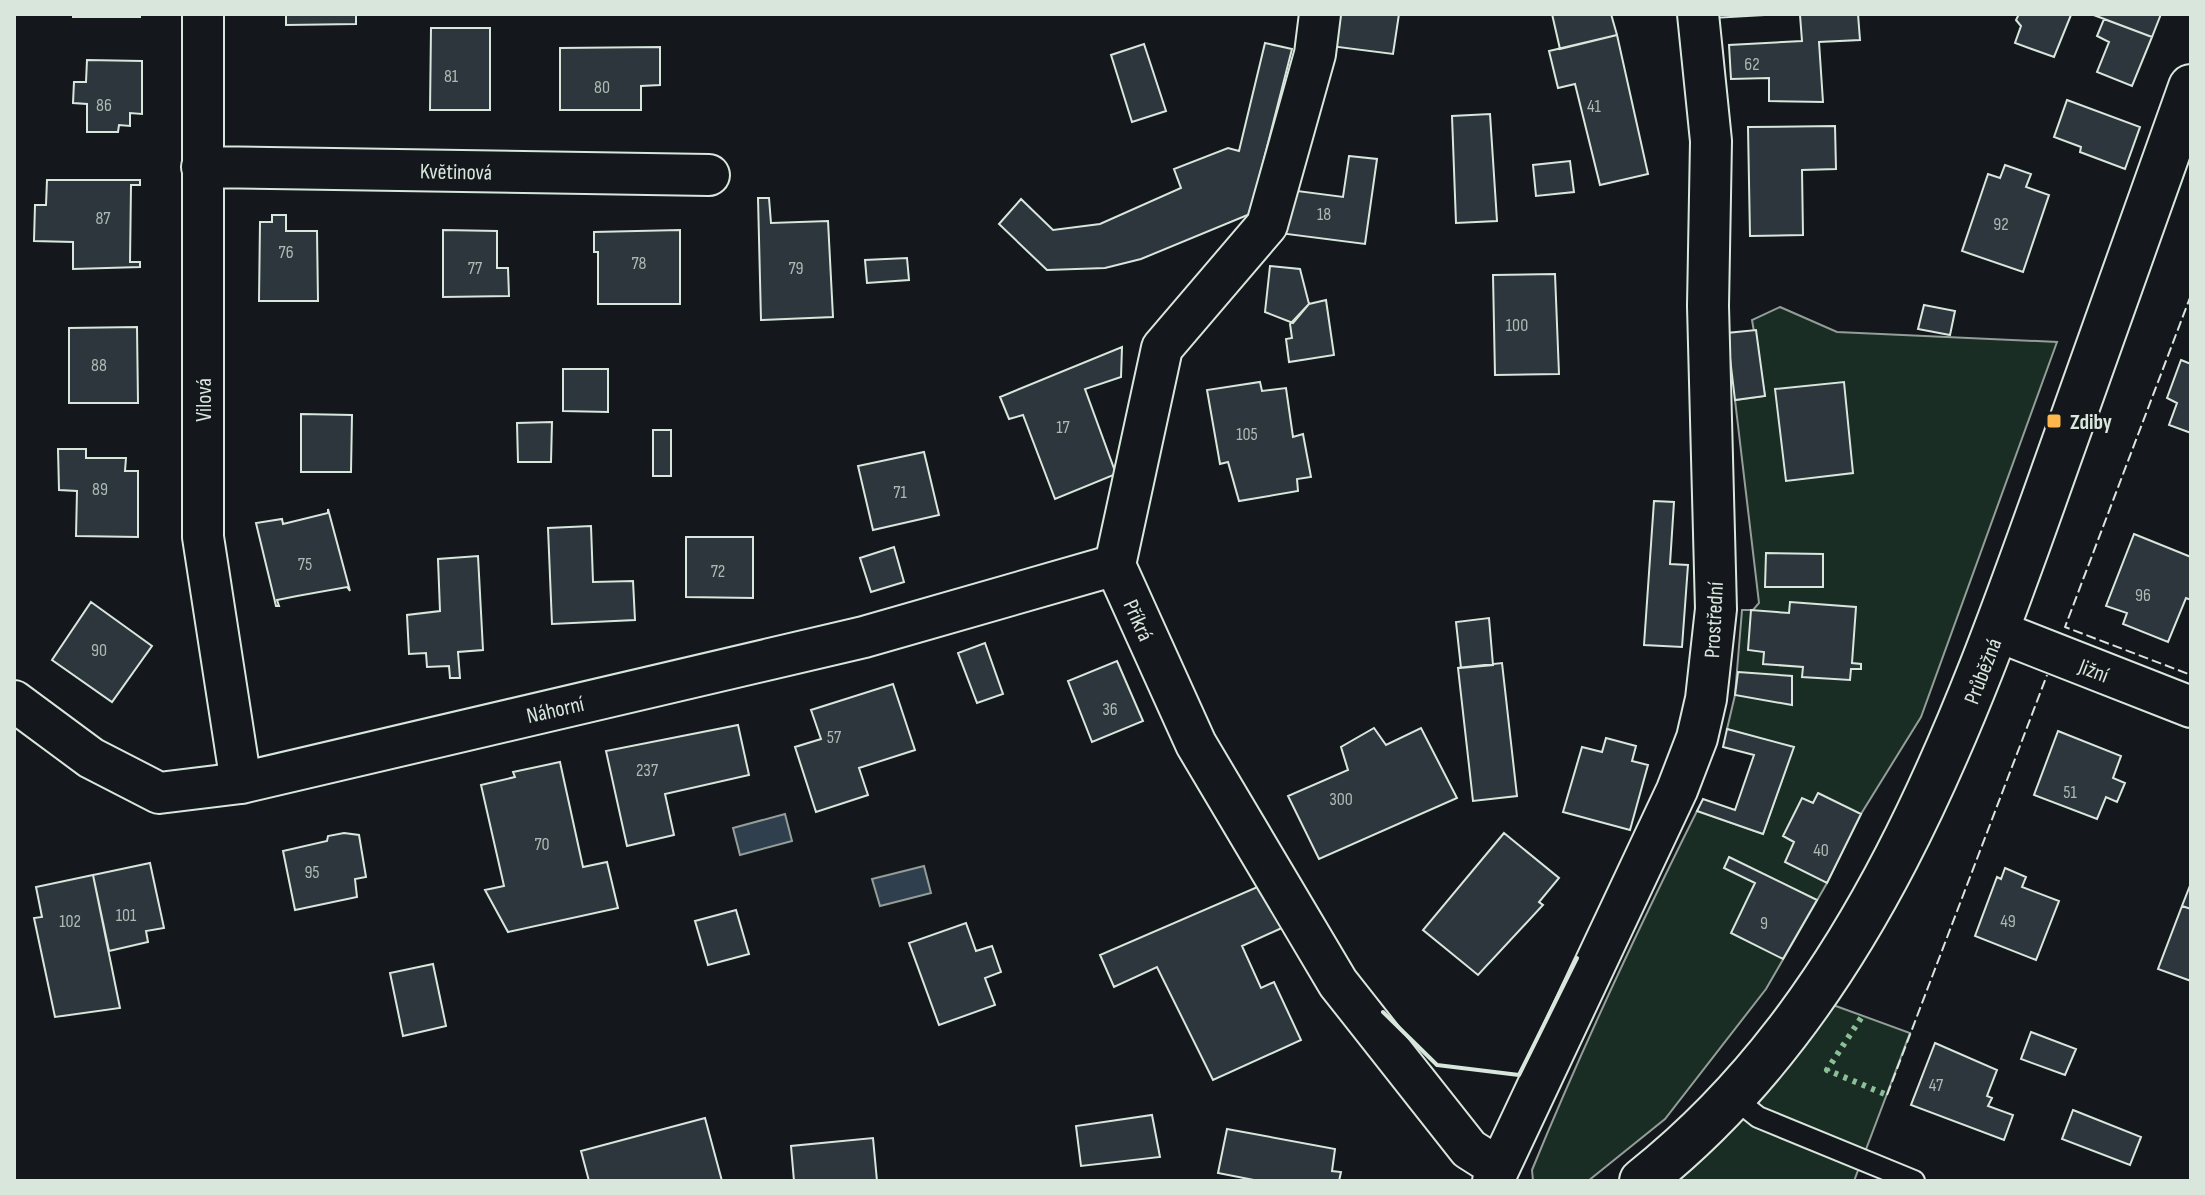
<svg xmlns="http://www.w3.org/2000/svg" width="2205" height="1195" font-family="'Sofia Sans Condensed',sans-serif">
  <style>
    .green { fill: #1a2d24; stroke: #939e99; stroke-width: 2 }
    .water { fill: #2f3f4d; stroke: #939e99; stroke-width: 2 }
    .building { fill: #2c363c; stroke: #d8e6dc; stroke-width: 2 }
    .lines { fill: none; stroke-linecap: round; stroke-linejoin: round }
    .lane-casing { stroke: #d8e6dc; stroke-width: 24 }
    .street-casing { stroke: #d8e6dc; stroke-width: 44 }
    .secondary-casing { stroke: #d8e6dc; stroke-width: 48 }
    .lane { stroke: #14181c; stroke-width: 20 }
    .street { stroke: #14181c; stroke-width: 40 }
    .secondary { stroke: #14181c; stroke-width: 44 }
    .hedge { stroke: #8ac095; stroke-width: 6; stroke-dasharray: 4 6; stroke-linecap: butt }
    .fence { stroke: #d8e6dc; stroke-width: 2; stroke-dasharray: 10 4; stroke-linecap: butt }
    .wall { stroke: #d8e6dc; stroke-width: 4 }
    .poi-dot { fill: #ffb74d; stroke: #14181c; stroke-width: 3 }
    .labels { text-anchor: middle; stroke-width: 6; stroke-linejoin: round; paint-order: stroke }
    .number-label { font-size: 18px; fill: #adbab4 }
    .street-label { font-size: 22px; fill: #d8e6dc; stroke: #14181c }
    .poi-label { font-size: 22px; font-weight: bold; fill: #d8e6dc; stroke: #14181c; text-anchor: start }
  </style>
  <rect width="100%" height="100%" fill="#14181c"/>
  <path class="green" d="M1780,307l57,25 220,10 -136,375 -60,97 -34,69 -61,106 -101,130 -77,62h-55l-1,-11c50,-122 106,-241 165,-359l66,23 30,-86 -66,-19 8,-34 7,-85h11l6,-7 -24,-203 30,-4 -13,-76z
    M1833,1005l77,28 -56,148h-177c63,-51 108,-111 156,-176z"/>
  <path class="water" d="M785,814l7,27 -52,14 -7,-27z
    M924,866l7,27 -51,13 -8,-27z"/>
  <path class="building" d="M73,14h67v3h-67z
    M286,14h70v10l-70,1z
    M1335,14h64l-6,40 -63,-8z
    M1552,14h59l6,21 -57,14z
    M1713,14h53l1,1 -54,3z
    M1858,14l2,26 -41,2 4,60 -54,-1v-23l-38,1 -2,-34 73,-4 -2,-26z
    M2019,14l52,1 -17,42 -39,-14 6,-17 -5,-6z
    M2091,14h70l-9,23z
    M2104,19l48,18 -20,49 -35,-14 12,-30 -12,-6z
    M431,28h59v82h-60z
    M1617,35l31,139 -48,11 -25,-101 -17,4 -9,-37z
    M1265,43l27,6 -42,165 -109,45 -36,9 -58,2 -48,-46 22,-25 32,31 47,-6 81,-36 -7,-19 54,-21 11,3z
    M1144,44l22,67 -34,11 -21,-67z
    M660,47v38l-19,1v24h-81v-62z
    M87,60l55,1v53l-12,-1v13l-11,-1 -1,7h-31v-28l-14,-1 1,-21h12z
    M2067,100l73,27 -15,42 -45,-17 1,-5 -27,-10z
    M1490,114l7,107 -41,2 -4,-107z
    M1835,126l1,43 -34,1 1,65 -53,1 -2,-109z
    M1349,156l28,3 -12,85 -86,-11 11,-43 53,7z
    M1570,161l4,31 -38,4 -3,-31z
    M2005,165l26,9 -5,13 23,8 -26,77 -61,-21 26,-77 12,4z
    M47,180h93v5h-9l-1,77h10v5l-67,2v-27l-39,-1 1,-36h11z
    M758,198h11l2,25 57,-2 5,96 -72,3z
    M272,215h14v16h31l1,70h-59l1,-79h12z
    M443,230l54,1v37h11l1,28 -66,1z
    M680,230v74h-82v-52h-4v-20z
    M907,258l2,22 -42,3 -2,-23z
    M1270,266l30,3 9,35 -16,19 -28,-11z
    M1555,274l4,100 -64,1 -2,-100z
    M1326,300l8,55 -45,7 -3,-23 6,-1 -2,-14 19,-20z
    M1924,305l31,6 -5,24 -32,-6z
    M137,327l1,76h-69v-75z
    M1756,330l9,66 -30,4 -8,-67z
    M1122,347l-1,30 -36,12 31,85 -61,25 -32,-84 -14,4 -9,-22z
    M2181,360l10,4v69l-22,-8 8,-22 -10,-5z
    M563,369h45v43l-45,-1z
    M1260,382l2,9 24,-3 7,49 10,-3 8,43 -14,2 1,12 -59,10 -11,-39 -8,2 -13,-74z
    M1844,382l9,91 -67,8 -11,-92z
    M301,414l51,1 -1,57h-50z
    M552,422l-1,40h-33l-1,-39z
    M653,430h18v46h-18z
    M58,449h28v9h40l-1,13h13v66l-62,-1 1,-45 -18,-1z
    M924,452l15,63 -66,15 -15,-64z
    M1654,501l20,1 -4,62 18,1 -6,82 -38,-2z
    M328,509l22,82 -3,-4 -50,9 -20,4 2,6h-3l-20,-83 26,-4 1,5 45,-11z
    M591,526l2,56 40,-1 2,39 -83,4 -4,-96z
    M2134,534l57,23v43l-5,-2 -18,44 -45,-18 4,-11 -21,-7z
    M686,537h67v61l-67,-1z
    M894,547l10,35 -33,10 -11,-34z
    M1766,553l57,1v33h-58z
    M478,556l5,94 -25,2 2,26h-10l-1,-12 -22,1 -1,-14 -17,1 -2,-39 33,-4 -2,-52z
    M91,602l61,44 -40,56 -60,-42z
    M1790,602l66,5 -4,56 9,1v5h-10l-1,11 -48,-3 1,-10 -40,-3 1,-12 -16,-2 3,-40 38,3z
    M1489,618l4,47 -32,3 -5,-46z
    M985,643l18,51 -26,9 -19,-50z
    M1117,661l26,60 -51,21 -24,-61z
    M1502,663l15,133 -44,5 -15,-133z
    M1738,672l54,4v29l-57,-10z
    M893,684l22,66 -56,18 9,27 -52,17 -21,-65 26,-8 -10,-29z
    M738,725l11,50 -84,19 9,41 -47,11 -21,-95z
    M1374,728l12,17 35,-17 36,70 -138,61 -31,-63 60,-26 -7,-23z
    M1727,729l67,18 -31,87 -66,-23 6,-12 32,11 19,-55 -31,-8z
    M2058,731l63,25 -8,22 12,5 -8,19 -11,-5 -9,22 -63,-24z
    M1606,738l30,8 -4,15 16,4 -18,65 -67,-18 19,-65 20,5z
    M560,762l23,105 24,-5 11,46 -110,24 -23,-42 19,-4 -23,-101 34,-8 -2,-5z
    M1818,793l43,21 -34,69 -42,-21 9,-20 -11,-6 19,-38 11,5z
    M344,833l15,2 7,42 -11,2 2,18 -62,13 -12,-59 44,-10 1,-5z
    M1504,833l55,45 -20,24 4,3 -65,70 -55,-45z
    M1729,857l88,43 -34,59 -52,-26 24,-50 -31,-15z
    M150,863l14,65 -18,3 2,11 -39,9 -16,-76z
    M2005,868l21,9 -4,10 37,14 -23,59 -61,-24 22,-59 4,2z
    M93,875l27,133 -65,9 -21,-99 8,-1 -6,-30z
    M2191,883v26l-9,-3z
    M1262,885l22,42 -42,19 19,42 13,-6 27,58 -88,40 -56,-113 -43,20 -14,-32z
    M2182,906l9,3v72l-33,-12z
    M736,910l13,44 -41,11 -13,-44z
    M966,923l10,28 16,-5 9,26 -16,6 10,27 -56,20 -30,-82z
    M433,964l13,62 -43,10 -13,-63z
    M2031,1032l45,17 -11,26 -44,-16z
    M1935,1043l62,27 -10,26 5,2 -4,8 25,9 -9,25 -93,-35z
    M2073,1110l68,27 -11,28 -68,-26z
    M1152,1115l8,42 -79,9 -5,-40z
    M705,1118l17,63h-133l-8,-30z
    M1227,1129l108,20 -3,22 9,1 -2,9h-80l-41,-8z
    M873,1138l4,43h-83l-3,-35z"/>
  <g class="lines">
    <g class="lane-casing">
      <path id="lane" d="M1733,1097l25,20 156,64"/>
    </g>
    <g class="street-casing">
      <path id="street" d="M203,14v523l38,246
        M1320,14l-5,40 -48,171 -105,123 -47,217 81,179 142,239 131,166 30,19
        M202,167l507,8
        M1997,631l194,76
        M14,701l77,57 68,35 82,-10 623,-146 251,-72
        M1493,1181l184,-391 20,-52 9,-39 10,-90 -8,-303 3,-165 -13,-127"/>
    </g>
    <g class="secondary-casing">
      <path id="secondary" d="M1642,1181c221,-175 320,-451 411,-707 46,-129 92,-258 138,-387"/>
    </g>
    <use href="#lane" class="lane"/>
    <use href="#street" class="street"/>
    <use href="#secondary" class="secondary"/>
    <path class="hedge" d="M1861,1018l-34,52 60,25"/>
    <path class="fence" d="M2191,295l-126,332 126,48
      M1887,1095l160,-420"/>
    <path class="wall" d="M1383,1012l54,53 82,10 58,-117"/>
  </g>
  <rect class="poi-dot" x="2046" y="413" width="16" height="16" rx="4"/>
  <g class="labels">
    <g class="number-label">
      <text x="1752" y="70">62</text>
      <text x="451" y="82">81</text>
      <text x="602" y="93">80</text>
      <text x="104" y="111">86</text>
      <text x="1594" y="112">41</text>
      <text x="1324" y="220">18</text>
      <text x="103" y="224">87</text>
      <text x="2001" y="230">92</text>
      <text x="286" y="258">76</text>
      <text x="639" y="269">78</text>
      <text x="475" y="274">77</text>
      <text x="796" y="274">79</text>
      <text x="1517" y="331">100</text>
      <text x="99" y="371">88</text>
      <text x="1063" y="433">17</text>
      <text x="1247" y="440">105</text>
      <text x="100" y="495">89</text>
      <text x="900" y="498">71</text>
      <text x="305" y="570">75</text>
      <text x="718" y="577">72</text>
      <text x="2143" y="601">96</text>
      <text x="99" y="656">90</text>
      <text x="1110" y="715">36</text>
      <text x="834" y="743">57</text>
      <text x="647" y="776">237</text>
      <text x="2070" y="798">51</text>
      <text x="1341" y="805">300</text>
      <text x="542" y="850">70</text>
      <text x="1821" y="856">40</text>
      <text x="312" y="878">95</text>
      <text x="126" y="921">101</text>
      <text x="70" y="927">102</text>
      <text x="2008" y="927">49</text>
      <text x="1764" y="929">9</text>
      <text x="1936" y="1091">47</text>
    </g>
    <g class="street-label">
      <text transform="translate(456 171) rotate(1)" y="8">Květinová</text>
      <text transform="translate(203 400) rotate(-90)" y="8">Vilová</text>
      <text transform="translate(1139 620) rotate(66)" y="8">Příkrá</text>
      <text transform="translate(1713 620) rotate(-87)" y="8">Prostřední</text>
      <text transform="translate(2094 670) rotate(21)" y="8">Jižní</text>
      <text transform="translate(1982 671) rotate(-69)" y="8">Průběžná</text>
      <text transform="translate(555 709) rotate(-13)" y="8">Náhorní</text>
    </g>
    <g class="poi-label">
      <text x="2070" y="429">Zdiby</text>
    </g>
  </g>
  <rect width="2205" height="1195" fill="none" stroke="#d8e6dc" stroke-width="32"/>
</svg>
